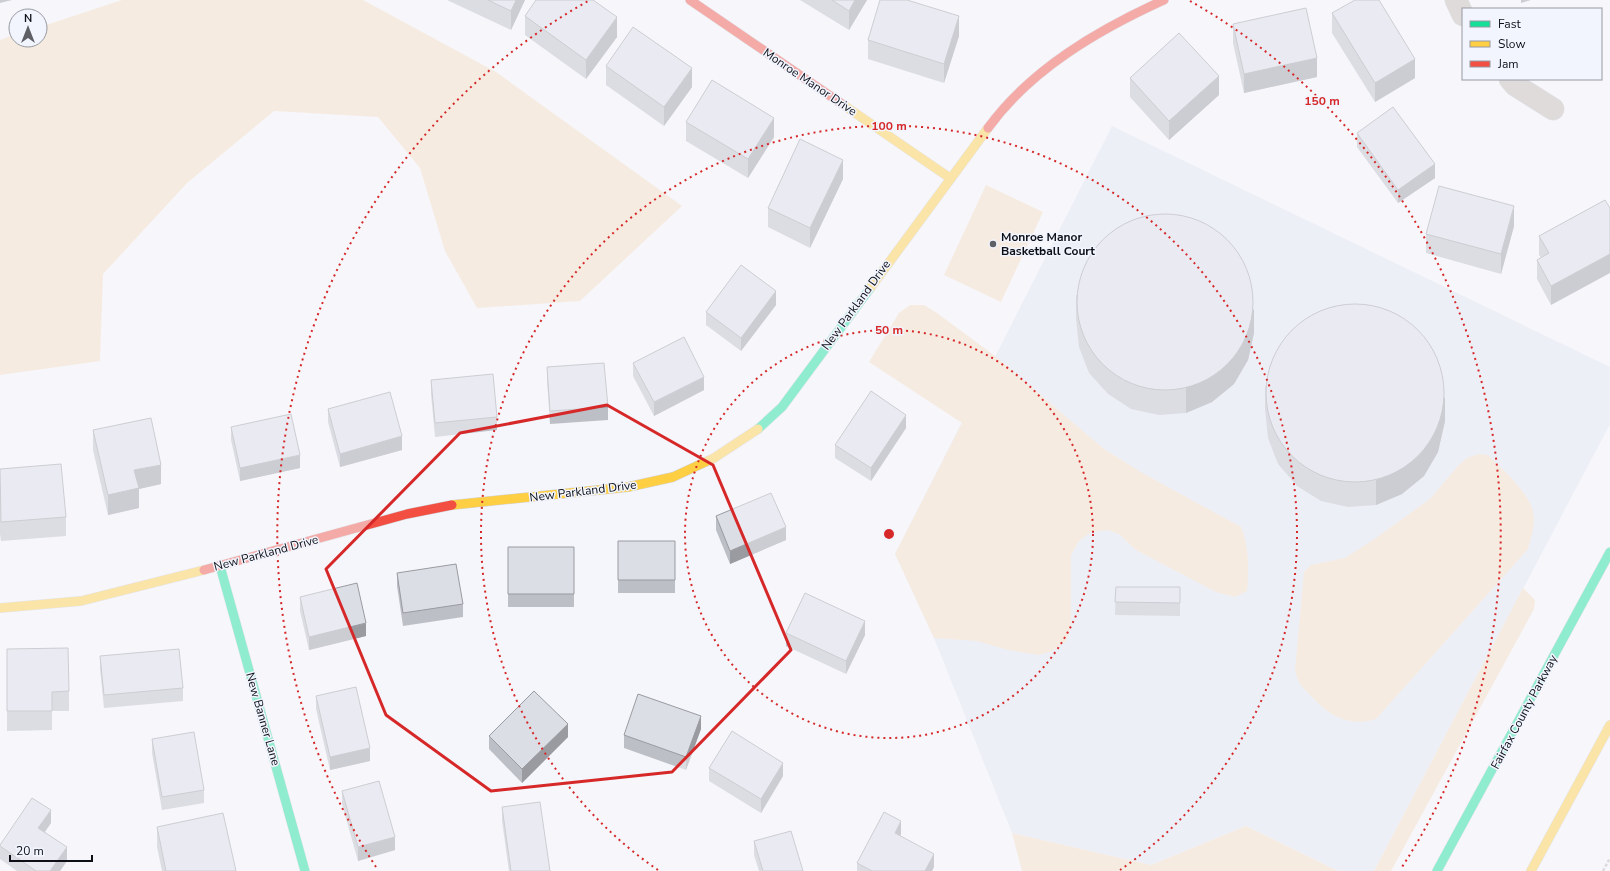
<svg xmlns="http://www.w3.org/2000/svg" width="1610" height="871" font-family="'Nunito Sans',sans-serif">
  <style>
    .built { fill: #e3e6f2 }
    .green { fill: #f6dec0 }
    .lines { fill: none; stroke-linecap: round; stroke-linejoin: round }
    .street-casing { stroke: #d1d2d6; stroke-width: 23 }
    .fast-casing { stroke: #d1d2d6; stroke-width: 10 }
    .slow-casing { stroke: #d1d2d6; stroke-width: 10 }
    .jam-casing { stroke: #d1d2d6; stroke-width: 10 }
    .path { stroke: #bcb8b4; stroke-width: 2.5; stroke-dasharray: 3 2; stroke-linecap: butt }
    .street { stroke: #c1bab1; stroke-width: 22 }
    .fast { stroke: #16e098; stroke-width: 9 }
    .slow { stroke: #ffcf43; stroke-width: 9 }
    .jam { stroke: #f24e42; stroke-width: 9 }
    .wall { fill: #bdbfc6 }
    .shaded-wall { fill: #9a9ba1 }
    .building { fill: #dcdee6; stroke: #9a9ba1 }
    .marked { fill: none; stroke: #d62828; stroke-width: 3; stroke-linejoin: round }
    .ring { fill: none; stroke: #d62828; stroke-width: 2; stroke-dasharray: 2 4 }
    .poi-dot { fill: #5e6066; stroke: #f2f5fe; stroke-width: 1.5 }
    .labels { text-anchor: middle; stroke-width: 3; stroke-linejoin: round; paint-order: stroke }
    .street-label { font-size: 12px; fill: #0d0f16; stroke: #f2f5fe }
    .poi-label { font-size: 12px; font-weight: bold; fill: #0d0f16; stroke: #f2f5fe; text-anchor: start }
    .centre { fill: #d62828; stroke: #f2f5fe; stroke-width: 2 }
    .ring-label { font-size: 12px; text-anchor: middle; font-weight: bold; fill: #d62828; stroke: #f2f5fe; stroke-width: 3; stroke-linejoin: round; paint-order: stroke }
  </style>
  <rect width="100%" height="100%" fill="#f5f6fb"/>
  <path class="built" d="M1112,126l498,241v57l-236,447h-36l-92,-45 -95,39 -139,-32 -78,-195 -39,-84z"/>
  <path class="green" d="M122,0h241l133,72 186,134 -102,95 -103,7 -32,-57 -25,-83 -42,-51 -104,-6 -87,72 -84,91 -3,87 -100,14v-335l16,-6v6h24v-13z
    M986,185l57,27 -42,90 -57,-27z
    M910,305h14l13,8 58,43 109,93 40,25 97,53c8,19 8,43 6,64l-12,6 -19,-5 -80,-42 -17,-16 -11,-4 -17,2 -12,9 -8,14v72l-5,14 -14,10 -13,4 -31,-5 -31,-9 -43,-3 -39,-84 67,-131 -93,-61 30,-49z
    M1479,454l9,1c14,14 41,37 45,57 3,13 -2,25 -5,37l-152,170c-29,8 -46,-3 -65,-23 -8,-8 -14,-14 -16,-26l9,-98 7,-7 34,-7 28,-18 57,-41 28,-33 9,-8z
    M1523,588l12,12 -1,9 -143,262h-17z
    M1246,826l92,45h-316l-10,-38 139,32z"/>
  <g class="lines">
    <g class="street-casing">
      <path id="street" d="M1456,0l7,15
        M1510,79l5,6 38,24"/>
    </g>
    <g class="fast-casing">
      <path id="fast" d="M758,429l24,-22 89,-120
        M220,566l85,305
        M1437,871l173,-319"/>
    </g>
    <g class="slow-casing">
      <path id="slow" d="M842,104l108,74
        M871,287l117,-159
        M452,505l176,-18 45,-10 41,-19 44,-29
        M0,608l81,-7 123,-31
        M1531,871l79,-146"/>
    </g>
    <g class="jam-casing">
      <path id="jam" d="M690,0l152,104
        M988,128c43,-59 110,-98 176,-128
        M204,570l203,-56 45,-9"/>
    </g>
    <path class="path" d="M1603,871l7,-13"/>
    <use href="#street" class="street"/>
    <use href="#fast" class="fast"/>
    <use href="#slow" class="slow"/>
    <use href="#jam" class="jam"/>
  </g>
  <path class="wall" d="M447,0h78l-14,30z
    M800,0h67l-18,30z
    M1332,13l83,65 -40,24 -43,-69z
    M525,16l92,21 -31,42 -61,-44z
    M1233,24l84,53 -73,16 -11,-50z
    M959,36l-15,47 -76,-24v-19z
    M606,66l86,21 -28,39 -58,-41z
    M1130,78l89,17 -50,45 -39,-43z
    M686,122l88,15 -26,41 -62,-37z
    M1357,133l78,45 -37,25 -41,-56z
    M843,179l-33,69 -42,-21v-19z
    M1605,200l-54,105 -14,-26v-19l4,-2 -2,-3v-19z
    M1514,226l-13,48 -75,-21v-19z
    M1076,295l178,38 -6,27 -14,24 -22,18 -26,11 -27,2 -28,-6 -23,-15 -19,-21 -10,-26 -3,-28z
    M776,305l-35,46 -35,-26v-13z
    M633,363l71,27 -50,26 -21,-40z
    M547,367l61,40v13l-58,4 -3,-44z
    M431,380l66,37v13l-62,7 -4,-43z
    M1265,386l180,35 -7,31 -14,24 -22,18 -26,11 -28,2 -27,-6 -24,-15 -19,-22 -10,-26 -3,-28z
    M328,409l74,41 -62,17 -12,-45z
    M231,427l69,41 -60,13 -9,-41z
    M906,428l-35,53 -36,-23v-13z
    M93,430l68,54 -22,5v19l-31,7 -15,-65z
    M0,469l66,48v19l-65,5 -1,-7z
    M716,516l70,24 -56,24 -14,-34z
    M618,541h57v52h-57z
    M508,547h66v60h-66z
    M397,573l66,31v13l-60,9 -6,-40z
    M1116,587h64v29l-65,-1z
    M300,597l66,39 -57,14 -9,-39z
    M786,633l79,2 -19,39 -60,-28z
    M7,649l62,42v20h-17v19l-45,1z
    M100,656l83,32v13l-79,7 -4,-39z
    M316,696l54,65 -40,9 -14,-61z
    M701,729l-15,41 -62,-22v-13z
    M489,736l79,1 -46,46 -33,-34z
    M152,739l52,51v13l-42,7 -10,-57z
    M709,768l74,8 -22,37 -52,-32z
    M342,791l53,59 -37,11 -16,-57z
    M502,807l48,64h-41l-7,-50z
    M51,823l-6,9 22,29 -7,10h-43l-17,-12v-14z
    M157,827l79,44h-74l-5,-24z
    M901,834l-1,2 34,31 -2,4h-75v-8z
    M754,841l49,30h-44l-5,-16z"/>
  <path class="shaded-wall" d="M0,0h12l-12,3z
    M516,0h9l-14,30v-19z
    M855,0h12l-18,30v-19z
    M1521,0h10l-10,3z
    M959,16v20l-15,47v-19z
    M617,17v20l-31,42v-19z
    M1317,58v19l-73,16v-19z
    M1415,59v19l-40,24v-19z
    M692,68v19l-28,39v-19z
    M1219,76v19l-50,45v-19z
    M774,118v19l-26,41v-19z
    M843,160v19l-33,69v-20z
    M1435,164v14l-37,25v-13z
    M1514,206v20l-13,48v-20z
    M1610,254v19l-59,32v-19z
    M776,291v14l-35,46v-13z
    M1254,309v24l-6,27 -14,24 -22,18 -26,11v-25z
    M704,377v13l-50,26v-14z
    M1445,397v24l-7,31 -14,24 -22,18 -26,11v-25z
    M906,415v13l-35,53v-13z
    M402,436v14l-62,17v-13z
    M300,455v13l-60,13v-13z
    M161,465v19l-22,5v19l-31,7v-20l26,-25z
    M786,527v13l-56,24v-13z
    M865,621v14l-19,39v-13z
    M366,623v13l-57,14v-13z
    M701,716v13l-15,41v-13z
    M568,724v13l-46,46v-14z
    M370,748v13l-40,9v-13z
    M783,763v13l-22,37v-14z
    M51,810v13l-13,18v-13z
    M901,821v13l-6,13v-14z
    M395,837v13l-37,11v-14z
    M67,847v14l-7,10h-10z
    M934,854v13l-2,4h-7z"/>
  <path class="building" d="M488,0h28l-5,11z
    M536,0h57l24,17 -31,43 -61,-44z
    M832,0h23l-6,11z
    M880,0h27l52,16 -15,48 -76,-24z
    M1355,0h24l36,59 -40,24 -43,-70z
    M1306,8l11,50 -73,16 -11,-50z
    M633,27l59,41 -28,39 -58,-41z
    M1179,33l40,43 -50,45 -39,-43z
    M712,80l62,38 -26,41 -62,-37z
    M1393,107l42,57 -37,26 -41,-57z
    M800,139l43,21 -33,68 -42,-20z
    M1439,186l75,20 -13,48 -75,-20z
    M1605,200l5,8v46l-59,32 -14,-26 12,-7 -10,-17z
    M1077 302a88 88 0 1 1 176 0a88 88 0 1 1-176 0Z
    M741,265l35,26 -35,47 -35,-26z
    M1266 393a89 89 0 1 1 178 0a89 89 0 1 1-178 0Z
    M684,337l20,40 -50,25 -21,-39z
    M604,363l4,44 -58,4 -3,-44z
    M493,374l4,43 -62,6 -4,-43z
    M871,391l35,24 -35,53 -36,-23z
    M390,392l12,44 -62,18 -12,-45z
    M291,414l9,41 -60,13 -9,-41z
    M151,418l10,47 -27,5 5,18 -31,7 -15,-65z
    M61,464l5,53 -65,5 -1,-53z
    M771,493l15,34 -56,24 -14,-35z
    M618,541h57v39h-57z
    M508,547h66v47h-66z
    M456,564l7,40 -60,9 -6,-40z
    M357,583l9,40 -57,14 -9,-40z
    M1116,587h64v16l-65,-1z
    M805,593l60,28 -19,40 -60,-28z
    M68,648l1,43 -17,1v19h-45v-62z
    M179,649l4,39 -79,7 -4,-39z
    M356,687l14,61 -40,9 -14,-61z
    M534,691l34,33 -46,45 -33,-33z
    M638,694l63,22 -15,41 -62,-22z
    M732,731l51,32 -22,36 -52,-31z
    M194,732l10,58 -42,7 -10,-58z
    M379,781l16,56 -37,10 -16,-56z
    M32,798l19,12 -13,18 29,19 -17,24h-14l-36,-25v-1z
    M540,802l10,69h-39l-9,-64z
    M884,812l17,9 -6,12 39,21 -9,17h-53l-15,-8z
    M223,813l13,58h-70l-9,-44z
    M791,831l12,40h-40l-9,-30z"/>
  <path d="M0 0H1610V871H0ZM607,405l106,60 78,185 -119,122 -181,19 -105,-76 -60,-146 134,-136z" fill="#f5f6fb" fill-opacity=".55" fill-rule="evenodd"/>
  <path class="marked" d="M607,405l106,60 78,185 -119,122 -181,19 -105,-76 -60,-146 134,-136z"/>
  <g class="ring">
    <circle cx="889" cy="534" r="204"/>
    <path d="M658 870A408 408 0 1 1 1120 870"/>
    <path d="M376 867A612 612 0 0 1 588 1M1190 1A612 612 0 0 1 1402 867"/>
  </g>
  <circle class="poi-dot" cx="993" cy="244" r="4"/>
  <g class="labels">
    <g class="street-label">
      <text transform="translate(810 82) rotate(34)" y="4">Monroe Manor Drive</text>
      <text transform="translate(856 305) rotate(-54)" y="4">New Parkland Drive</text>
      <text transform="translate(583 491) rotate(-7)" y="4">New Parkland Drive</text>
      <text transform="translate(266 553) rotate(-15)" y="4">New Parkland Drive</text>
      <text transform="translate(1524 712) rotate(-62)" y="4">Fairfax County Parkway</text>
      <text transform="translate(263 719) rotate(74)" y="4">New Banner Lane</text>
    </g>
    <g class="poi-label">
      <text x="1001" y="241">Monroe Manor<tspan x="1001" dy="14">Basketball Court</tspan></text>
    </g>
  </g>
  <circle cx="889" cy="534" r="6" class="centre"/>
  <g class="ring-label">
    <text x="1322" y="105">150 m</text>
    <text x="889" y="130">100 m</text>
    <text x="889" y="334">50 m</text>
  </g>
  <rect x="1462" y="8" width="140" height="72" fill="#f2f5fe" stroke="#9699a1"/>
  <rect x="1470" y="21" width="20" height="6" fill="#16e098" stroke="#9699a1"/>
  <text x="1498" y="28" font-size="12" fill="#0d0f16">Fast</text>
  <rect x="1470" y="41" width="20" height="6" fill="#ffcf43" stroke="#9699a1"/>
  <text x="1498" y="48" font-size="12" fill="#0d0f16">Slow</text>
  <rect x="1470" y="61" width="20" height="6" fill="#f24e42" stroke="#9699a1"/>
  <text x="1498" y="68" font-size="12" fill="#0d0f16">Jam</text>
  <g transform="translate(28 28)"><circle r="19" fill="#f2f5fe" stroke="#9699a1"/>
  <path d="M0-3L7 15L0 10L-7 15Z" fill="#5e6066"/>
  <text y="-6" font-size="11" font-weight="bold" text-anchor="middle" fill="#0d0f16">N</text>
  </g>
  <path d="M10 855v6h82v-6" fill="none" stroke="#0d0f16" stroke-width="2"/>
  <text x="16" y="855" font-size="12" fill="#0d0f16" stroke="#f2f5fe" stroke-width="3" paint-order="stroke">20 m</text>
</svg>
